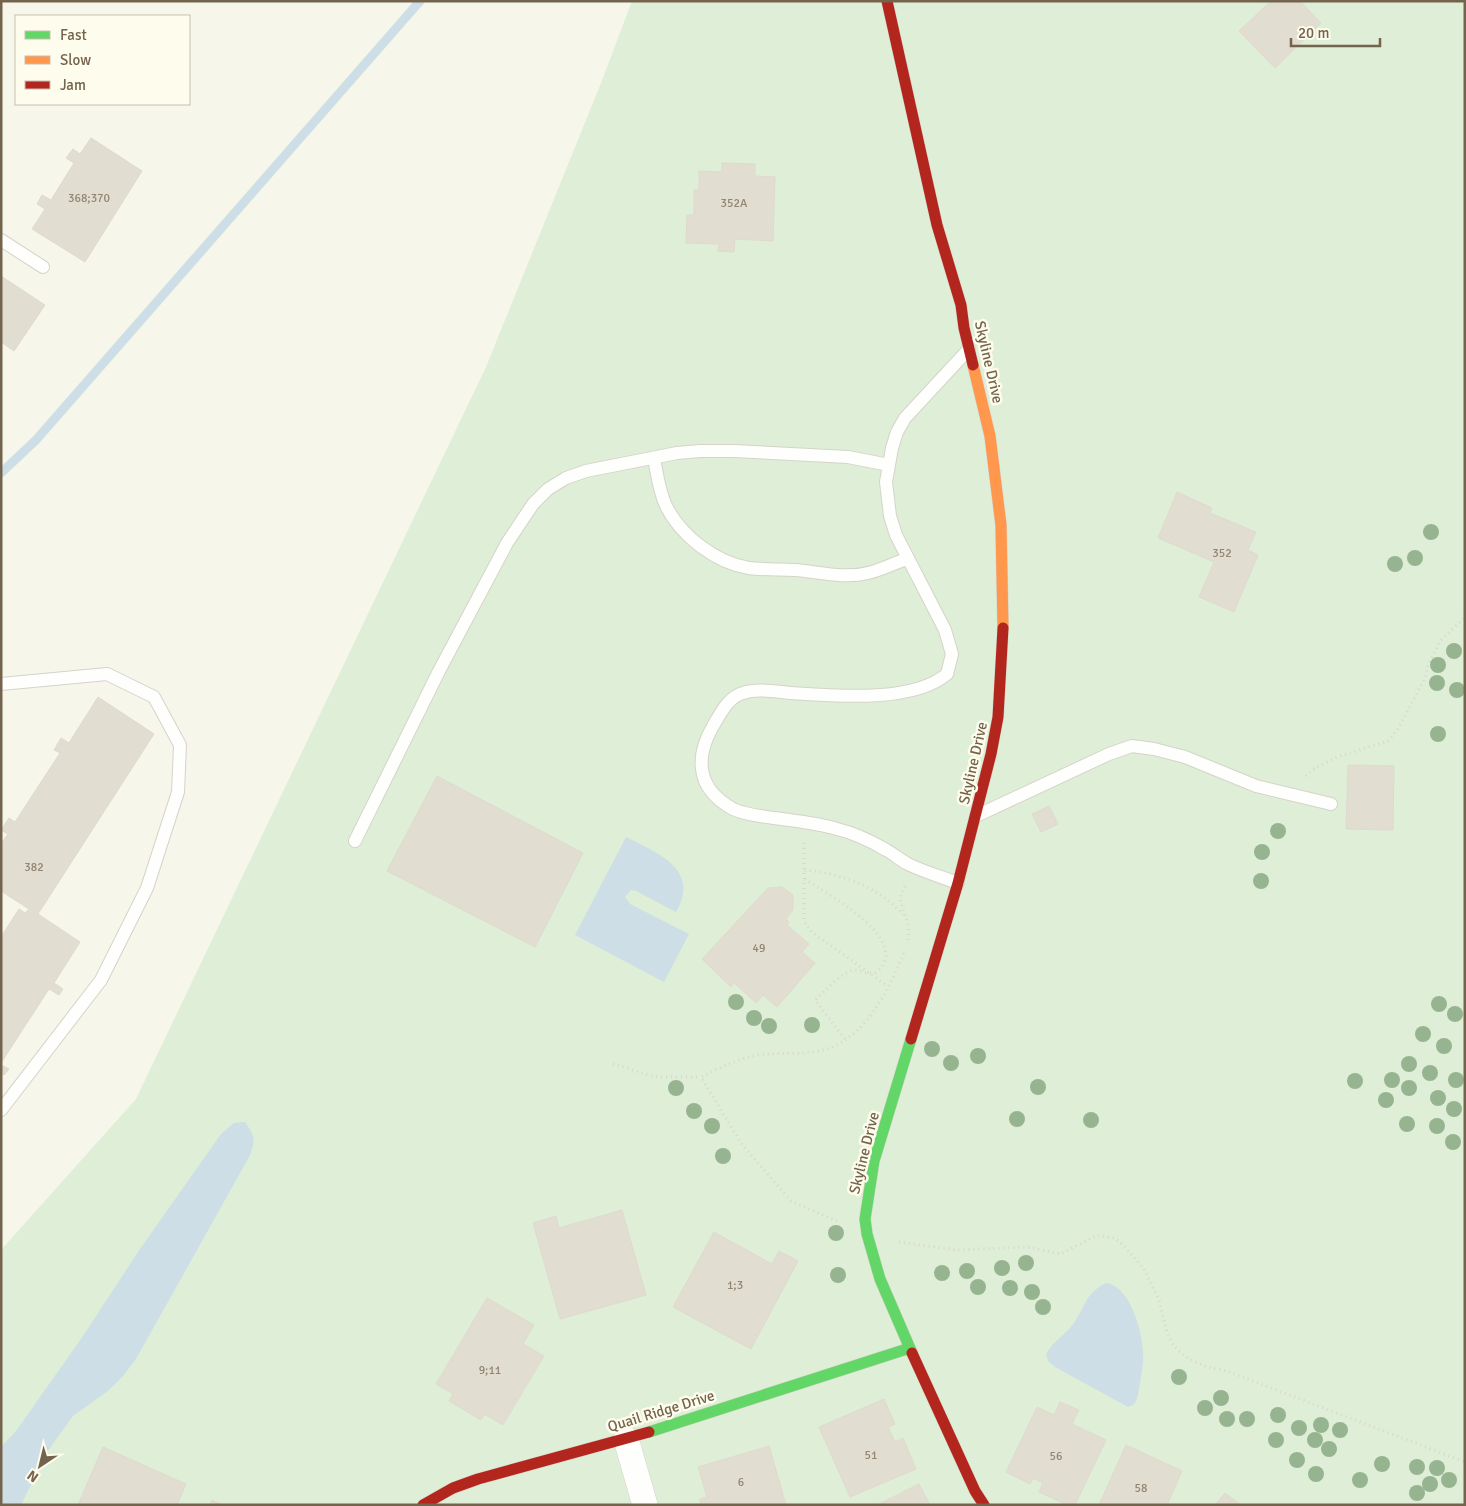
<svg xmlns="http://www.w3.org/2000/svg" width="1466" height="1506" font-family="Signika,sans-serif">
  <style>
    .green { fill: #deeed7 }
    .water { fill: #cddee6 }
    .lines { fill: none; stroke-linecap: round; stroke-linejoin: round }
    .stream { stroke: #cddee6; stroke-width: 9 }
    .building { fill: #e1ddd1; stroke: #dfdace }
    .lane-casing { stroke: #d6d3ca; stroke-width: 14 }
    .street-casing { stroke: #d6d3ca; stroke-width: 26 }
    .fast-casing { stroke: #d6d3c9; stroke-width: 12 }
    .slow-casing { stroke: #d6d3c9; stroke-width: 12 }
    .jam-casing { stroke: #d6d3c9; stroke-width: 12 }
    .path { stroke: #dad6ce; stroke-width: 3; stroke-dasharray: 1 4; stroke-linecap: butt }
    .lane { stroke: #fefefc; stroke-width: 12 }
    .street { stroke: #fefefc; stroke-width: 25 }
    .fast { stroke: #63d668; stroke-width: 11 }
    .slow { stroke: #ff974d; stroke-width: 11 }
    .jam { stroke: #b3261e; stroke-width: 11 }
    .tree { fill: #97b491 }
    .labels { text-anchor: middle; stroke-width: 5; stroke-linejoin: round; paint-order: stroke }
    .number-label { font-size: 12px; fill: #928571 }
    .street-label { font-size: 15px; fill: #74644d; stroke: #fefced }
  </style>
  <rect width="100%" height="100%" fill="#f6f6eb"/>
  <path class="green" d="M632,1h833v1504h-1464v-255l135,-151 350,-732 115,-284z"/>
  <path class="water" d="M626,837c31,16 75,32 50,75l-40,-21 -5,-1 -6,7 5,7 59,30 -25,48 -89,-47z
    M245,1122c10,14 11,19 4,35l-113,202 -13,17 -14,14 -36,26 -26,36 -26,53h-20v-58l15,-16 67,-95 55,-84 83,-118 13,-11z
    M1106,1283c24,3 36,48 37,69 1,14 -3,29 -5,43 -2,7 -3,10 -10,12l-73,-40 -7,-6 -2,-7c6,-11 16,-17 24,-26 15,-17 13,-34 36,-45z"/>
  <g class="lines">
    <path class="stream" d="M1,473l35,-33 384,-439"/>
  </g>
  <path class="building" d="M1271,1h29l21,22 -46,45 -36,-37z
    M91,138l51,33 -57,91 -53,-33 13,-20 -8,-5 5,-9 9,5 23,-37 -8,-5 7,-9 7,5z
    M722,163l33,1v12l20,1 -2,64 -38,-2 -1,13 -16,-1 1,-7 -33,-1 1,-28h7v-25h5v-19l23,1z
    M1,276l44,29 -31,46 -13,-9z
    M1177,492l35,16 -2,5 46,19 -8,18 10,5 -24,57 -35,-15 15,-35 -56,-24z
    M98,697l56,37 -116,180 42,28 -26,41 9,6 -4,6 -10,-6 -48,74v-126l18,-28 6,4 4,-4 -28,-18v-47l7,-10 -7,-4 8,-12 6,4 45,-69 -6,-3 7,-12 8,5z
    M1348,765l46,1 -1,64 -47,-1z
    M437,776l146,77 -48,94 -148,-76z
    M1049,806l9,18 -17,8 -9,-18z
    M782,887l11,8v15l-7,9 3,3 -2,3 22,19 -7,8 13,11 -38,44 -14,-12 -7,8 -22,-20 -3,4 -29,-28 66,-71z
    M1,1065l8,4 -5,6 -3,-2z
    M622,1210l24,85 -86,24 -27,-96 23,-7 3,12z
    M714,1232l58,32 7,-13 19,10 -47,88 -78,-42z
    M487,1298l47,27 -11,19 21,12 -41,69 -19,-11 -3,6 -32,-19 4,-7 -17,-10z
    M884,1399l11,25 -7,3 7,15 8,-4 13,31 -66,28 -31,-70z
    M1060,1402l19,8 -7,14 34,16 -31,65h-8l-28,-13 4,-9 -10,-5 -3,6 -24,-12 31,-65 17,8z
    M1126,1445l56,26 -15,34h-68z
    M769,1446l17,59h-85l-1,-6 7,-2 -9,-30z
    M103,1447l83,37 -9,21h-99z
    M919,1484l11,21h-53z
    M1225,1493l16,12h-26z
    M212,1500l11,5h-13z"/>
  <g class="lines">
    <g class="lane-casing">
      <path id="lane" d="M1,240l42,27
        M654,458c3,16 5,33 12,48 15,30 50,57 83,62 15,2 31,1 46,2 24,2 49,9 73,3 13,-3 26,-10 39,-14
        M1,684l106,-10 47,23 26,48 -2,47 -31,96 -46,92 -100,130
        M976,816l133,-62 23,-8 22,3 31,8 71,29 75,18
        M355,841l84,-170 68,-128 26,-39 15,-15 18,-11 20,-7 91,-18 23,-2h34l114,6 41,8
        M958,883c-16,-6 -34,-11 -50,-19 -8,-4 -14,-10 -22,-14 -15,-9 -32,-17 -49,-21 -20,-6 -42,-8 -63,-11 -14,-2 -28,-3 -41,-9 -16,-9 -29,-21 -31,-40 -2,-15 4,-31 11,-43 8,-13 15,-29 30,-33 15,-5 34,-1 49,0 43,3 121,10 155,-19l5,-20 -7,-24 -49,-95 -6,-19 -4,-34 6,-34 5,-16 8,-14 64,-69"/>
    </g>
    <g class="street-casing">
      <path id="street" d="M626,1439l19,66"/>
    </g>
    <g class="fast-casing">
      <path id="fast" d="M911,1039l-37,122 -9,58 2,15 13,45 32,74
        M649,1432l261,-84"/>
    </g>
    <g class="slow-casing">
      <path id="slow" d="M973,365l17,71 11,89 2,103"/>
    </g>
    <g class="jam-casing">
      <path id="jam" d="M887,1l50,224 24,80 3,23 9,37
        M911,1039l47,-156 33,-129 7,-37 5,-89
        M912,1353l63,138 9,14
        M423,1505l30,-17 25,-9 171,-47"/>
    </g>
    <path class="path" d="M1306,776l9,-8 22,-11 51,-16 10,-12 27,-51 3,-13 13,-25 22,-21 2,-7
      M804,843v76l2,6 6,7 75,54
      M805,870c35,3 75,17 98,45
      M805,879c23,16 81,46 81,77 -1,6 -4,13 -10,16 -8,4 -14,-2 -22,-2 -11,1 -30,22 -39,30l30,39
      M905,886c-9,16 -2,20 2,35 2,7 2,14 0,21
      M613,1064l43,13h45
      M837,1221l-46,-20 -50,-58 -40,-66c18,-9 36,-18 57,-22 20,-3 41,0 61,-4 46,-9 70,-62 86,-101
      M899,1242l58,8 70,-3 34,7 36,-19 18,3 11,10 18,21 15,31 8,32 6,13 5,5 11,9 18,8 20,4 238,91"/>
    <use href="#lane" class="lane"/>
    <use href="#street" class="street"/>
    <use href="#fast" class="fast"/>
    <use href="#slow" class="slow"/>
    <use href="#jam" class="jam"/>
  </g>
  <g class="tree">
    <circle cx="1431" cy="532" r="8"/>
    <circle cx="1415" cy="558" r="8"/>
    <circle cx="1395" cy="564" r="8"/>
    <circle cx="1454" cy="651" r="8"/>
    <circle cx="1438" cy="665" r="8"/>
    <circle cx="1437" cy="683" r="8"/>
    <circle cx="1457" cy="690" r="8"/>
    <circle cx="1438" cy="734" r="8"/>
    <circle cx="1278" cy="831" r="8"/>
    <circle cx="1262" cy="852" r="8"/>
    <circle cx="1261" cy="881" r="8"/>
    <circle cx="736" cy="1002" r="8"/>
    <circle cx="1439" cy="1004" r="8"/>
    <circle cx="1455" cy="1014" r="8"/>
    <circle cx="754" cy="1018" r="8"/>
    <circle cx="812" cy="1025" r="8"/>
    <circle cx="769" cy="1026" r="8"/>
    <circle cx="1423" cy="1034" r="8"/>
    <circle cx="1444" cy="1046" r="8"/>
    <circle cx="932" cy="1049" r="8"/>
    <circle cx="978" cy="1056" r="8"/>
    <circle cx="951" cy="1063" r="8"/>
    <circle cx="1409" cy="1064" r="8"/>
    <circle cx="1430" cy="1073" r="8"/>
    <circle cx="1392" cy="1080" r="8"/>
    <circle cx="1456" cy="1080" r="8"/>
    <circle cx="1355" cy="1081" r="8"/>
    <circle cx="1038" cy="1087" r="8"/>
    <circle cx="676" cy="1088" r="8"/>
    <circle cx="1409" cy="1088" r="8"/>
    <circle cx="1438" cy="1098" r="8"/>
    <circle cx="1386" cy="1100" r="8"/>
    <circle cx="1454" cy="1109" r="8"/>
    <circle cx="694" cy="1111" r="8"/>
    <circle cx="1017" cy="1119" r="8"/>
    <circle cx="1091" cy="1120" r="8"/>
    <circle cx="1407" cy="1124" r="8"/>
    <circle cx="712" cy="1126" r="8"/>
    <circle cx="1437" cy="1126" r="8"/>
    <circle cx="1453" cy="1142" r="8"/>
    <circle cx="723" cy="1156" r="8"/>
    <circle cx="836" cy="1233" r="8"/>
    <circle cx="1026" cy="1263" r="8"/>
    <circle cx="1002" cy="1268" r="8"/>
    <circle cx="967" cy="1271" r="8"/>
    <circle cx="942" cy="1273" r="8"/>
    <circle cx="838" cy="1275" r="8"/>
    <circle cx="978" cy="1287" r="8"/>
    <circle cx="1010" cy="1288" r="8"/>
    <circle cx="1032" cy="1292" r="8"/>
    <circle cx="1043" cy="1307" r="8"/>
    <circle cx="1179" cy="1377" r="8"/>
    <circle cx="1221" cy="1398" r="8"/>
    <circle cx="1205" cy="1408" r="8"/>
    <circle cx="1278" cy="1415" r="8"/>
    <circle cx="1227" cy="1419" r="8"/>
    <circle cx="1247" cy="1419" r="8"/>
    <circle cx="1321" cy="1425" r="8"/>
    <circle cx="1299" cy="1428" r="8"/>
    <circle cx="1340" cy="1430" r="8"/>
    <circle cx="1276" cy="1440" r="8"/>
    <circle cx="1315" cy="1440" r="8"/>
    <circle cx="1329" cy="1449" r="8"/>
    <circle cx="1297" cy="1460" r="8"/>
    <circle cx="1382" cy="1464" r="8"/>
    <circle cx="1417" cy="1467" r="8"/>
    <circle cx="1437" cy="1468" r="8"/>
    <circle cx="1316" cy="1474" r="8"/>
    <circle cx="1360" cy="1480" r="8"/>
    <circle cx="1449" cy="1480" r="8"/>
    <circle cx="1430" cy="1484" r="8"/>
    <circle cx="1417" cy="1493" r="8"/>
  </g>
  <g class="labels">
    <g class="number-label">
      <text x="89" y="202">368;370</text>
      <text x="734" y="207">352A</text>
      <text x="1222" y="557">352</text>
      <text x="34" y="871">382</text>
      <text x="759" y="952">49</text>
      <text x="735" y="1289">1;3</text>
      <text x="490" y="1374">9;11</text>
      <text x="871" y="1459">51</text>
      <text x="1056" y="1460">56</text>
      <text x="741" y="1486">6</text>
      <text x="1141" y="1492">58</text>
    </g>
    <g class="street-label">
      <text transform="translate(989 362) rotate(77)" y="5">Skyline Drive</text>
      <text transform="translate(973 763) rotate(-77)" y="5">Skyline Drive</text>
      <text transform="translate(864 1153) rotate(-76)" y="5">Skyline Drive</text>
      <text transform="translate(661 1411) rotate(-17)" y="5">Quail Ridge Drive</text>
    </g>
  </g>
  <rect width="1466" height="1506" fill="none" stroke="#74644d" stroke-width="5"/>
  <rect x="15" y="15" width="175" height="90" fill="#fefced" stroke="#c7bfad"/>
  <rect x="25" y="31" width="25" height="8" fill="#63d668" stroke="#c7bfad"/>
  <text x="60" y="40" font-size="15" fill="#74644d">Fast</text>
  <rect x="25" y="56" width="25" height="8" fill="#ff974d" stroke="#c7bfad"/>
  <text x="60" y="65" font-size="15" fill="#74644d">Slow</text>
  <rect x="25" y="81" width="25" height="8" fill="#b3261e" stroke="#c7bfad"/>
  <text x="60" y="90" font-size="15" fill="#74644d">Jam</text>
  <g transform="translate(40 1466) rotate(215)" stroke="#fefced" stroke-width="4" paint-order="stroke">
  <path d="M0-4L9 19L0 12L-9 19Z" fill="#74644d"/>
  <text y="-8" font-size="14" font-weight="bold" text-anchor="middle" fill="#74644d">N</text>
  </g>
  <path d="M1291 38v8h89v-8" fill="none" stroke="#74644d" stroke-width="2.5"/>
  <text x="1298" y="38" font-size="15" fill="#74644d" stroke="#fefced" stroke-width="4" paint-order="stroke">20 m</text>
</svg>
